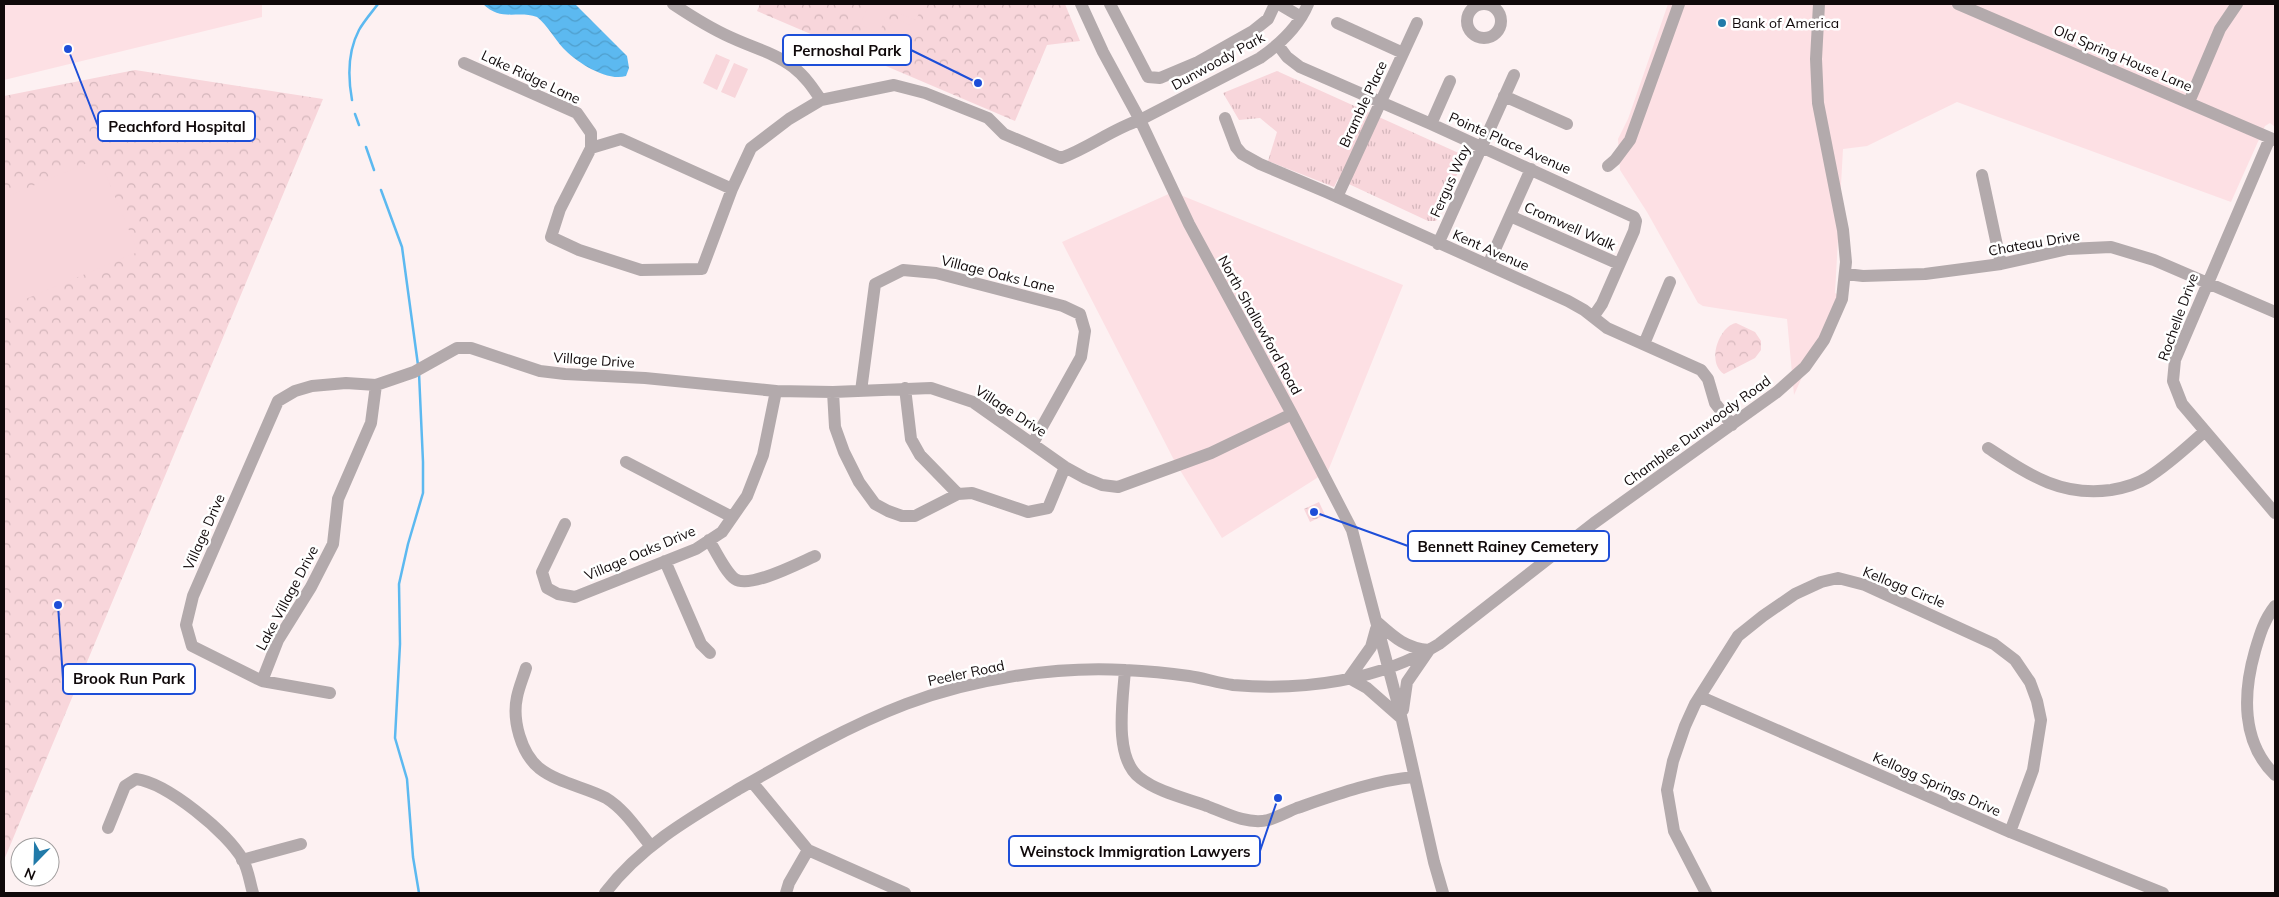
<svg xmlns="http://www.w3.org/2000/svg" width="2279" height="897" font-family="Mulish,sans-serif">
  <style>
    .built { fill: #fde0e4 }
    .grass { fill: url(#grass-tufts) }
    .cemetery { fill: url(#cemetery-stones) }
    .park { fill: url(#park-crowns) }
    .pitch { fill: #f8d6db }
    .water { fill: url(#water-waves) }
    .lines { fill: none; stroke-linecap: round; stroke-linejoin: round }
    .stream { stroke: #5cb9f0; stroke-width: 2.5 }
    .minor { stroke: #b3aaac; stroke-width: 12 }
    .poi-dot { fill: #217aa9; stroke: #fff; stroke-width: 2 }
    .labels { text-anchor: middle; stroke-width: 5; stroke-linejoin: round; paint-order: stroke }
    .poi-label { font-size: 14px; fill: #10090a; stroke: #fff; text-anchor: start }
    .street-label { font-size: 14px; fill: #10090a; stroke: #fff }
    .leader { fill: none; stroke: #1d4ed8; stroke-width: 2 }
    .callout-dot { fill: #1d4ed8; stroke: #fff; stroke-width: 2 }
    .callout { fill: #fff; stroke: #1d4ed8; stroke-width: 2 }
    .callout-label { font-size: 15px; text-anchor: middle; font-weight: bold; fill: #10090a }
  </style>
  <defs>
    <pattern id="grass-tufts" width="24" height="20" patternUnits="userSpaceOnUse" patternTransform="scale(1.25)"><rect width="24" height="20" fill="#f8d6db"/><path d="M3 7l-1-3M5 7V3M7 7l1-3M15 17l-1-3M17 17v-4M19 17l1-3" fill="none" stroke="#d4b6bb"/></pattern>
    <pattern id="cemetery-stones" width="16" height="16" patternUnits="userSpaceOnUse" patternTransform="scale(1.25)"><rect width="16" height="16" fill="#f8d6db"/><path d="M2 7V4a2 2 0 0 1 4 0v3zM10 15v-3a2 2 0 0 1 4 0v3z" fill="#d4b6bb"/></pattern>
    <pattern id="park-crowns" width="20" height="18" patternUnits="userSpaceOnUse" patternTransform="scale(1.25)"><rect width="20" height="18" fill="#f8d6db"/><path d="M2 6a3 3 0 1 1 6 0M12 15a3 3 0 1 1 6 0" fill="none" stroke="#d4b6bb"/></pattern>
    <pattern id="water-waves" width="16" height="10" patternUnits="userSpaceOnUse" patternTransform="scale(1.25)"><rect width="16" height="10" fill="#5cb9f0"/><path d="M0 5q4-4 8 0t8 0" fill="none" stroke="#4f9ecc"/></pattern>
  </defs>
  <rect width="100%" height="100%" fill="#fdf1f2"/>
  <path class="built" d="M4,4h258v13l-258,63z
    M1668,4h607v123l-5,-4 -5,3 -34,76 -274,-100 -90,44 -24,3 -8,144 4,2 -45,100 -7,-76 -84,-13 -5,-3 -51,-91 -27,-42 -2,-31 10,-20z
    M1173,192l230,93 -75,186 -106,67 -47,-76 -113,-220z"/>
  <path class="grass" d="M1277,71l186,84 1,4 -28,62h-8l-90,-42 -4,8 -66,-26 9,-29 -17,-14 -21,2 -16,-27z"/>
  <path class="cemetery" d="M1319,502l6,13 -15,7 -6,-13z"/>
  <path class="park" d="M760,4h305l15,37 -33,4 -32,76 -258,-110z
    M135,70l188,29 -319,761v-764z
    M1736,323l19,9 6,9v9l-6,8 -31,16c-18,-11 -5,-48 12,-51z"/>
  <path class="pitch" d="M869,4h23l-13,29 -19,-8z
    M900,4h23l-7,16 -20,-8z
    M894,18l19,8 -7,18 -20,-8z
    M716,54l14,6 -13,30 -14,-7z
    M734,63l14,6 -13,29 -14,-6z
    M99,158l39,94 -134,56v-110z"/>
  <path class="water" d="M483,4h92l52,52 2,12 -3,8c-19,6 -50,-14 -63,-28 -9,-10 -15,-22 -26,-31 -19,-7 -36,5 -54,-13z"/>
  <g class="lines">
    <path class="stream" d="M352,100c-4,-22 -4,-49 7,-70 5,-9 13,-18 19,-26
      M355,114l4,11
      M366,147l8,23
      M381,190l21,57 16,118
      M419,373l4,89v31l-15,51 -9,40 1,60 -5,94 12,41 6,78 6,36"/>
    <path class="minor" d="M673,4c18,12 37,24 57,33 21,10 45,16 63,30 12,9 20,21 28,33l73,-15 31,8 63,25 16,16 57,24c28,-10 51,-29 79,-38l120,-62c20,-14 39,-32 48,-54
      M1081,4l22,48 37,68 49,104 103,190 60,116 49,186 33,146 9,31
      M1110,4l38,73 12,1 38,-16 55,-31 15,-12 7,-15
      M1279,4l22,13
      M1958,4l317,136
      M1467 21a17 17 0 1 1 34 0a17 17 0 1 1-34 0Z
      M1337,23l66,30
      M1278,45l9,12 13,10 131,57 203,93 2,4 -2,10 -32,73 -9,13
      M464,63l113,50 14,20v15l30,-9 111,50
      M1504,96l63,28
      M2189,102l31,-73 17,-25
      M1225,118l11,29 6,7 18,10 66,28 242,109 16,9 23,18 94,42 7,9 7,24 17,22
      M1431,124l19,-43
      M2270,138l-95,222 -2,21 9,23 93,109
      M591,148l-31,61 -9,28 28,13 62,20 61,-1 30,-80 19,-41 38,-29 32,-19
      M1608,166l7,-6 15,-20 49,-136
      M1982,175l19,89
      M1337,197l80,-174
      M1510,216l109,48
      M1438,244l76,-169
      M1488,265l43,-96
      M1846,274l17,2 62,-2 76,-10 67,-15 43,-2 43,13 121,52
      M1644,344l26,-62
      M905,388l6,51 9,16 38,39
      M861,391l14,-107 28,-14 33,3 127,33 17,8 5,17 -4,26 -48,86
      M833,392l2,35 9,25 15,30 16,22 13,7 14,5h13l43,-22 14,-1 56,19 20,-4 17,-41
      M1988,448c40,26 72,49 123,42 12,-2 26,-6 36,-12 21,-13 39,-30 57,-46
      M626,462l106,55
      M565,524l-23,48 5,16 11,6 17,3 121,-48 26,-17 25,-36 16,-41 13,-64
      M709,540c6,10 17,33 26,39 15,10 64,-16 80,-23
      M665,561l36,83 9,9
      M2275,606c-11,14 -15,28 -20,45 -12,42 -14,91 20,124
      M1376,621c18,16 29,27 53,29l-22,32 -4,28
      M526,668c-3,10 -7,19 -9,29 -5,23 4,56 22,71 19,15 46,19 67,30 18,11 31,31 44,47
      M1125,670c-2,29 -12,88 15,108 18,14 45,20 67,28 18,7 41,19 61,14 10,-3 19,-8 29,-12 35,-12 79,-28 117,-31
      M1349,678l18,10 33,29
      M1349,678l22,-31 5,-18
      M262,681l16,-41 33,-53 22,-43 5,-45 33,-76 5,-38
      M330,693l-68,-12 -70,-35 -6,-21 7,-29 85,-195 17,-10 17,-5 34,-3 30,2 38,-13 43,-24h14l69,23 25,3 80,4 131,13 57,1 98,-4 42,14 92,65 20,11 17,7 16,2 93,-34 81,-39
      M1701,697l309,135 153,61
      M752,782l56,68 97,43
      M108,828l17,-42 11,-7c31,4 91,53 107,81 5,9 7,23 10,33
      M242,860l59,-16
      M605,893c35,-46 83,-74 132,-103 54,-31 111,-64 169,-86 66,-25 149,-38 219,-34 21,1 43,3 64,6 14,2 29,7 44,9 70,6 146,-4 206,-41l155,-121 183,-131 28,-25 19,-27 18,-41 4,-37 -3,-32 -25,-127 -2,-44 3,-55
      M786,893l3,-10 19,-33
      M1706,893l-32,-62 -7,-41 6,-29 12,-35 10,-22 43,-68 25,-20 32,-22 26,-12 17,-4 27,7 129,59 21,16 15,22 7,19 4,19 -8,50 -23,62"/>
  </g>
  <circle class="poi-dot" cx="1722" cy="23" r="5"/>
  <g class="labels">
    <g class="poi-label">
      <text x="1732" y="28">Bank of America</text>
    </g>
    <g class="street-label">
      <text transform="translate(2123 58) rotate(23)" y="5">Old Spring House Lane</text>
      <text transform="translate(1218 61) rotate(-29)" y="5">Dunwoody Park</text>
      <text transform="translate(531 77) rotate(25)" y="5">Lake Ridge Lane</text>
      <text transform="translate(1363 104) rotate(-65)" y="5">Bramble Place</text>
      <text transform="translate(1510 143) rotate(24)" y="5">Pointe Place Avenue</text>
      <text transform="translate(1450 181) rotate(-66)" y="5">Fergus Way</text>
      <text transform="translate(1570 226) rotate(24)" y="5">Cromwell Walk</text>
      <text transform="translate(2034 243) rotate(-10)" y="5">Chateau Drive</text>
      <text transform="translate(1491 250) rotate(24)" y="5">Kent Avenue</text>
      <text transform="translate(998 274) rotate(14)" y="5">Village Oaks Lane</text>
      <text transform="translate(2178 317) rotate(-70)" y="5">Rochelle Drive</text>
      <text transform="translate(1260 325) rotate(61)" y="5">North Shallowford Road</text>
      <text transform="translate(594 360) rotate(4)" y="5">Village Drive</text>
      <text transform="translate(1011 411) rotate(33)" y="5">Village Drive</text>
      <text transform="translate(1697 431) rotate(-36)" y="5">Chamblee Dunwoody Road</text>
      <text transform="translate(204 532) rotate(-66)" y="5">Village Drive</text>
      <text transform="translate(640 553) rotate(-23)" y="5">Village Oaks Drive</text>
      <text transform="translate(1904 587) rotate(22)" y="5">Kellogg Circle</text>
      <text transform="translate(287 598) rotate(-62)" y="5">Lake Village Drive</text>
      <text transform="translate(966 673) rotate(-12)" y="5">Peeler Road</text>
      <text transform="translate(1937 784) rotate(24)" y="5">Kellogg Springs Drive</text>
    </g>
  </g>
  <path class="leader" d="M978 83L911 50M68 49L98 126M1314 512L1408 546M58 605L63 679M1278 798L1260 851"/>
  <g class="callout-dot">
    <circle cx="978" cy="83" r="5"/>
    <circle cx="68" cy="49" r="5"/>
    <circle cx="1314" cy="512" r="5"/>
    <circle cx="58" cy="605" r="5"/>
    <circle cx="1278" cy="798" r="5"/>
  </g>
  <g class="callout">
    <rect x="783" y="35" width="128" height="30" rx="5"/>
    <rect x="98" y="111" width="157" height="30" rx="5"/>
    <rect x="1408" y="531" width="201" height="30" rx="5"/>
    <rect x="63" y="664" width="132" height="30" rx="5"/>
    <rect x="1009" y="836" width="251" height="30" rx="5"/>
  </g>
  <g class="callout-label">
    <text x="847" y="56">Pernoshal Park</text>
    <text x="177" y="132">Peachford Hospital</text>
    <text x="1508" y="552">Bennett Rainey Cemetery</text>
    <text x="129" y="684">Brook Run Park</text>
    <text x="1135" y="857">Weinstock Immigration Lawyers</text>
  </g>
  <rect width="2279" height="897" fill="none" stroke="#10090a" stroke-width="10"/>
  <g transform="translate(35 862) rotate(203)"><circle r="24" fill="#ffffff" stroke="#9f9d9d"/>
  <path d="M0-4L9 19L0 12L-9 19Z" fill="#217aa9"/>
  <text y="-8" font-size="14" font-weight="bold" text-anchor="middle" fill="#10090a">N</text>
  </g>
</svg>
